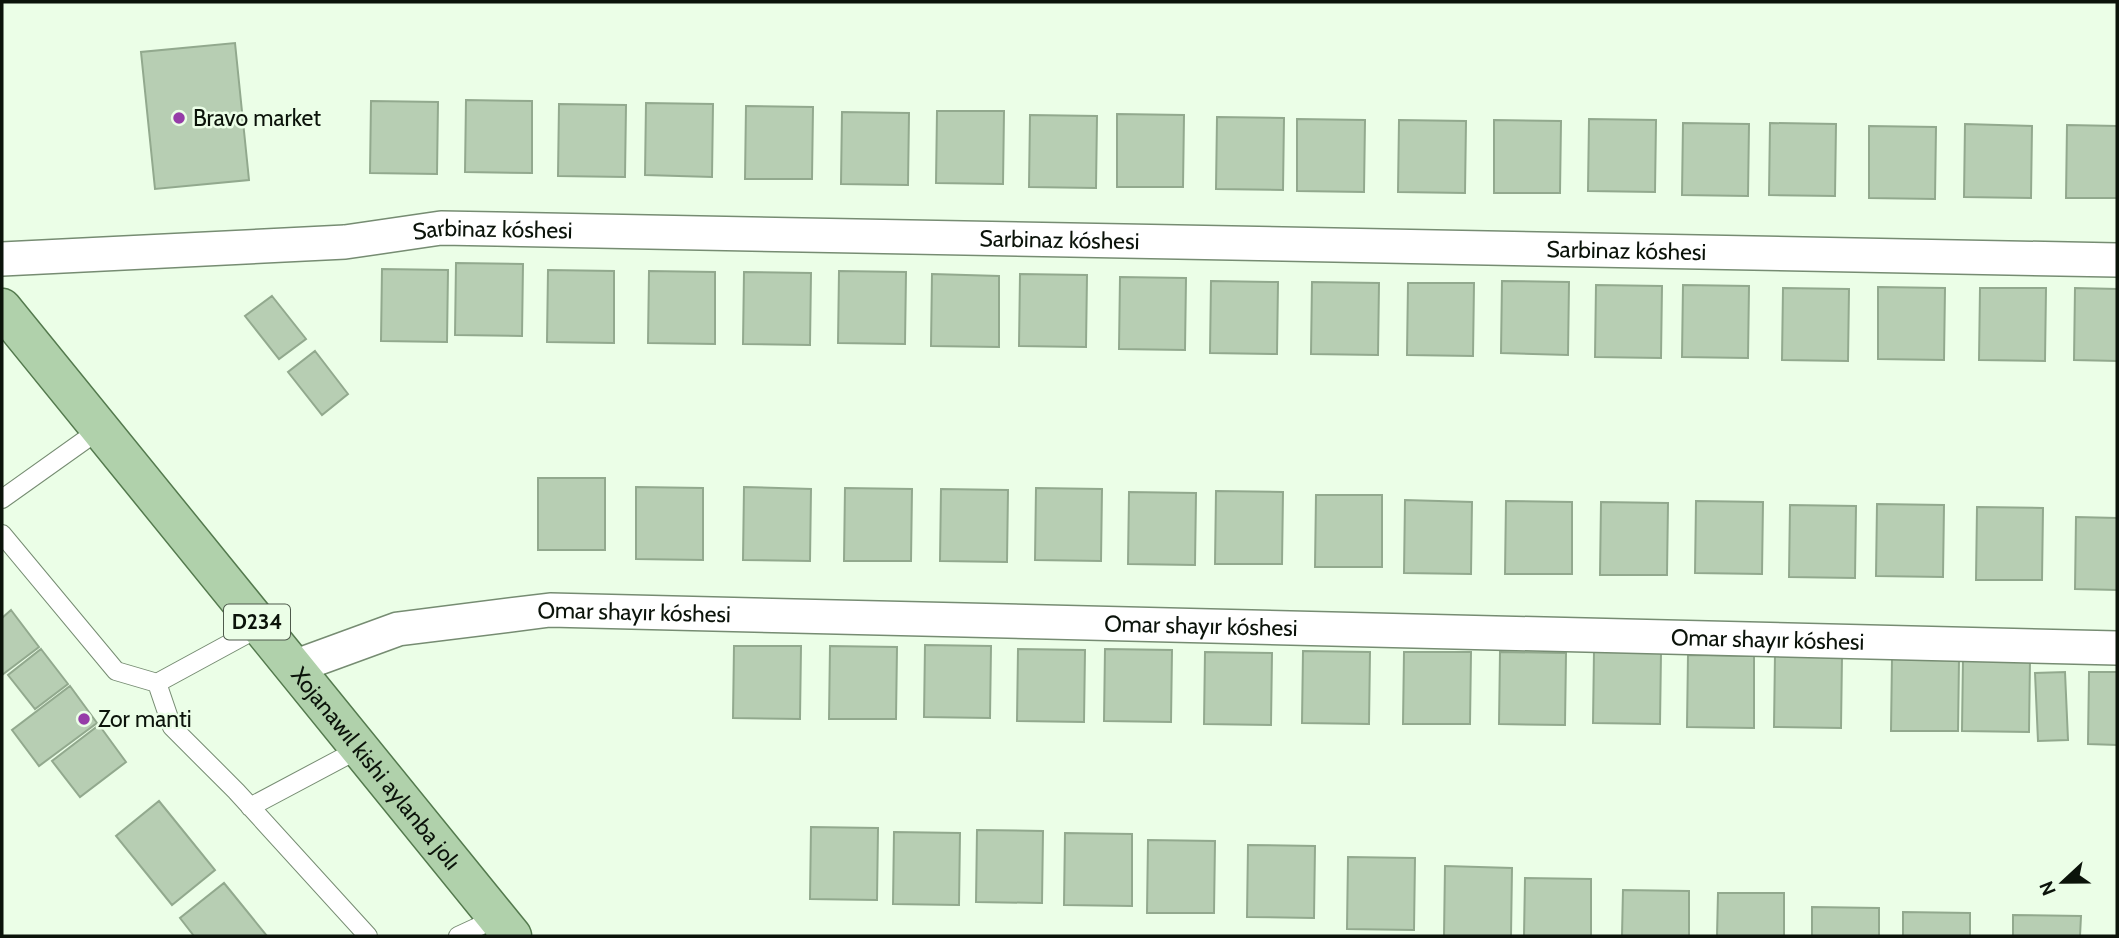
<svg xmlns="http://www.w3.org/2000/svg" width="2119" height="938" font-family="Cabin,sans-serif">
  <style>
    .building { fill: #b7ceb3; stroke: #92a98e; stroke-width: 2 }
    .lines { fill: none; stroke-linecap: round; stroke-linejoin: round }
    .service-casing { stroke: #768c72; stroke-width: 20 }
    .minor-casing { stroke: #768c72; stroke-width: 36 }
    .primary-casing { stroke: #547a4e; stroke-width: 41 }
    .service { stroke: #fff; stroke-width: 18 }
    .minor { stroke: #fff; stroke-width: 33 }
    .primary { stroke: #b0d1ab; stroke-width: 38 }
    .poi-dot { fill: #963da8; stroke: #ebfee7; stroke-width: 2.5 }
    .labels { text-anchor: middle; stroke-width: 5; stroke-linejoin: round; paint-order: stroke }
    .shield { fill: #ebfee7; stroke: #4e5a4c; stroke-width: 2 }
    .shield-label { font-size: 21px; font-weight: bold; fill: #0b130a }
    .poi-label { font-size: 23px; fill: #0b130a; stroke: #ebfee7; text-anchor: start }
    .street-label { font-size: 23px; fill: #0b130a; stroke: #ebfee7 }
  </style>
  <rect width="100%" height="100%" fill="#ebfee7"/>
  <path class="building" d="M235,43l14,137 -94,9 -14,-137z
    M466,100l66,1v72l-67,-1z
    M371,101l67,1 -1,72 -67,-1z
    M646,103l67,1 -1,73 -67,-2z
    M559,104l67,1 -1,72 -67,-1z
    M746,106l67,1 -1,72h-67z
    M937,111h67l-1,73 -67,-1z
    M842,112l67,1 -1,72 -67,-1z
    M1117,114l67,1 -1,72h-66z
    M1030,115l67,1 -1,72 -67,-1z
    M1217,117l67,1 -1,72 -67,-1z
    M1297,119l68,1 -1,72 -67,-1z
    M1589,119l67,1 -1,72 -67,-1z
    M1399,120l67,1 -1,72 -67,-1z
    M1494,120l67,1 -1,72h-66z
    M1683,123l66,1 -1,72 -66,-1z
    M1770,123l66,1 -1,72 -66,-1z
    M1965,124l67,2 -1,72 -67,-1z
    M2067,125l50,1v72h-51z
    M1869,126l67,1 -1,72 -66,-1z
    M456,263l67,1 -1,72 -67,-1z
    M382,269l66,1 -1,72 -66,-1z
    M548,270l66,1v72l-67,-1z
    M649,271l66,1v72l-67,-1z
    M839,271l67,1 -1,72 -67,-1z
    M744,272l67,1 -1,72 -67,-1z
    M932,274l67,2v71l-68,-1z
    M1020,274l67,1 -1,72 -67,-1z
    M1120,277l66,1 -1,72 -66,-1z
    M1211,281l67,1 -1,72 -67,-1z
    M1502,281l67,1 -1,73 -67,-2z
    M1312,282l67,1 -1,72 -67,-1z
    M1408,283h66l-1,73 -66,-1z
    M1596,285l66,1 -1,72 -66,-1z
    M1683,285l66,1 -1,72 -66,-1z
    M1878,287l67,1 -1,72 -66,-1z
    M1783,288l66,1 -1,72 -66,-1z
    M1980,288h66l-1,73 -66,-1z
    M2075,288l42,1v72l-43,-1z
    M272,296l34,43 -27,20 -34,-43z
    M315,351l33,43 -26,21 -34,-43z
    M538,478h67v72h-67z
    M636,487l67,1v72l-67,-1z
    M744,487l67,2 -1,72 -67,-1z
    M845,488l67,1 -1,72h-67z
    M1036,488l66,1 -1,72 -66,-1z
    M941,489l67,1 -1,72 -67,-1z
    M1216,491l67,1 -1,72h-67z
    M1129,492l67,1 -1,72 -67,-1z
    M1316,495h66v72h-67z
    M1405,500l67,2 -1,72 -67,-1z
    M1506,501l66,1v72h-67z
    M1696,501l67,1 -1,72 -67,-1z
    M1601,502l67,1 -1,72h-67z
    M1877,504l67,1 -1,72 -67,-1z
    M1790,505l66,1 -1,72 -66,-1z
    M1977,507l66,1 -1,72h-66z
    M2076,517l41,1v72l-42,-1z
    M11,610l28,37 -37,28v-57z
    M925,645l66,1 -1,72 -66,-1z
    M734,646h67l-1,73 -67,-1z
    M830,646l67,1 -1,72h-67z
    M41,649l27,35 -33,25 -27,-34z
    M1018,649l67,1 -1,72 -67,-1z
    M1105,649l67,1 -1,72 -67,-1z
    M1303,651l67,1 -1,72 -67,-1z
    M1594,651l67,1 -1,72 -67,-1z
    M1205,652l67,1 -1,72 -67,-1z
    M1404,652h67l-1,72h-67z
    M1500,652l66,1 -1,72 -66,-1z
    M1775,654l67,2 -1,72 -67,-1z
    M1688,655l66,1v72l-67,-1z
    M1892,659h67l-1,72h-67z
    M1963,659l67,1 -1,72 -67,-1z
    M2065,672l3,68 -30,1 -3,-68z
    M2089,672h28v73l-29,-1z
    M70,686l27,37 -58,43 -27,-36z
    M99,725l27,37 -46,35 -28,-36z
    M159,801l56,69 -43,35 -56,-69z
    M811,827l67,1 -1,72 -67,-1z
    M977,830l66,1 -1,72 -66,-1z
    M894,832l66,1 -1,72 -66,-1z
    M1065,833l67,1v72l-68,-1z
    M1148,840l67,1 -1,72h-67z
    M1248,845l67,1 -1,72 -67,-1z
    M1348,857l67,1 -1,72 -67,-1z
    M1445,866l67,2 -1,68h-67z
    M1525,878l66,1v57h-67z
    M224,883l43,53h-73l-14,-18z
    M1623,890l66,1v45h-67z
    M1718,893h66v43h-67z
    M1812,907l67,1v28h-67z
    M1903,912l67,1v23h-67z
    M2013,915l68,1 -1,20h-67z"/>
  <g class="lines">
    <g class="service-casing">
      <path id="service" d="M2,499l97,-69
        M2,534l114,137 41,12 103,-56
        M157,683l15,44 64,64 132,145
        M250,807l109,-58
        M458,936l39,-18"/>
    </g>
    <g class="minor-casing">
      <g id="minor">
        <path id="s1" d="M2,259l343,-17 96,-14 1676,32"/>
        <path id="s2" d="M294,667l104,-38 152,-19 1567,38"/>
      </g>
    </g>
    <g class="primary-casing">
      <g id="primary">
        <path id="s3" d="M2,308l510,628"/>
      </g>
    </g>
    <use href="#service" class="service"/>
    <use href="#minor" class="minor"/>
    <use href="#primary" class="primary"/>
  </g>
  <g class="poi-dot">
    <circle cx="179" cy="118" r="7"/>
    <circle cx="84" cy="719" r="7"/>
  </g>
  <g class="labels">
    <rect class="shield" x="224" y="604.5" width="66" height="35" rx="5"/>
    <g class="shield-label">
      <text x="257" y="629">D234</text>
    </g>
    <g class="poi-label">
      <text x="193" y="126">Bravo market</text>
      <text x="98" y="727">Zor manti</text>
    </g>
    <g class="street-label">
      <text dy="8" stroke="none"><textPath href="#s1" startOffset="492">Sarbinaz kóshesi</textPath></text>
      <text dy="8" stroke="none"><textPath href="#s1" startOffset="1059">Sarbinaz kóshesi</textPath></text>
      <text dy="8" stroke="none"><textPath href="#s1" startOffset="1626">Sarbinaz kóshesi</textPath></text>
      <text dy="8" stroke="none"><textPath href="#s2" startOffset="348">Omar shayır kóshesi</textPath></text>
      <text dy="8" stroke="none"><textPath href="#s2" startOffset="915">Omar shayır kóshesi</textPath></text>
      <text dy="8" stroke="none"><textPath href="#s2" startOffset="1482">Omar shayır kóshesi</textPath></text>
      <text dy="8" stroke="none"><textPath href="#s3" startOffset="593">Xojanawıl kishi aylanba jolı</textPath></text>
    </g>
  </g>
  <rect width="2119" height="938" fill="none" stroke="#0b130a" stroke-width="7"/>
  <g transform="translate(2063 882) rotate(248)" stroke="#ebfee7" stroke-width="5" paint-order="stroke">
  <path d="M0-5L12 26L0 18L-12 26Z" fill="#0b130a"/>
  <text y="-10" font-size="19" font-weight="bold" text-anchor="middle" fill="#0b130a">N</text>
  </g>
</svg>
